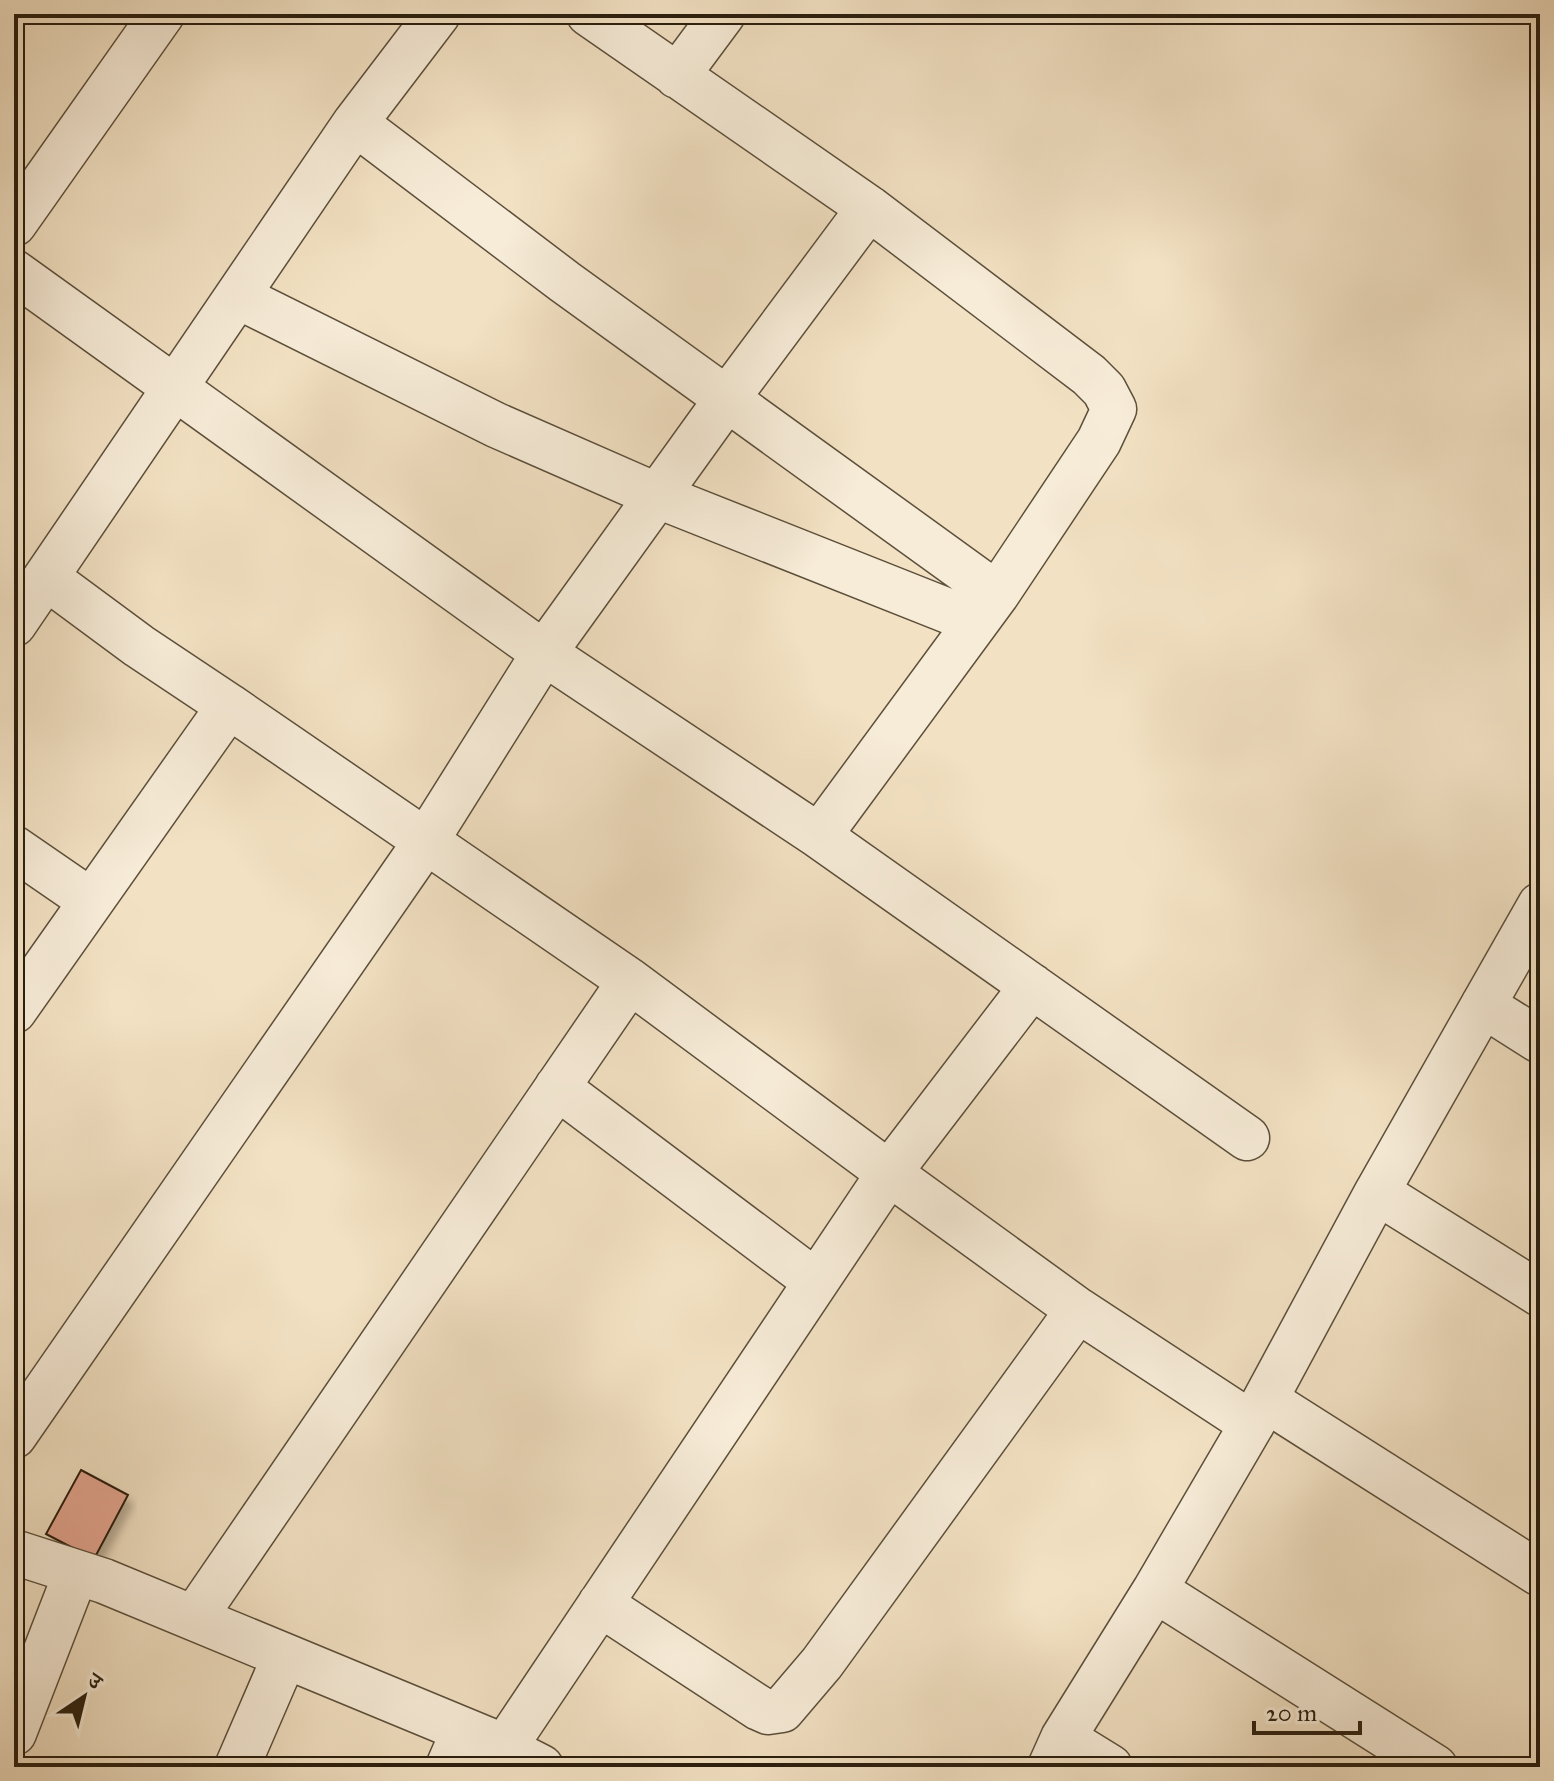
<svg xmlns="http://www.w3.org/2000/svg" width="1554" height="1781" font-family="'IM FELL Great Primer','Noto Serif Devanagari',serif">
  <style>
    .building { fill: #e4a58f; stroke: #2a1e0e; stroke-width: 2; filter: url(#shadow) }
    .lines { fill: none; stroke-linecap: round; stroke-linejoin: round }
    .minor-casing { stroke: #5c4f3b; stroke-width: 47 }
    .minor { stroke: #f7ecd8; stroke-width: 44 }
  </style>
  <defs>
    <filter id="shadow"><feDropShadow dx="5" dy="9" stdDeviation="4" flood-color="#0004"/></filter>
  </defs>
  <rect width="100%" height="100%" fill="#f2e1c3"/>
  <filter id="stains"><feTurbulence type="fractalNoise" baseFrequency=".0025" numOctaves="4"/><feColorMatrix values="0 0 0 0 .2 0 0 0 0 .09 0 0 0 0 .02 0 0 0 .5 -.17"/></filter>
  <radialGradient id="worn" r=".72"><stop offset=".6" stop-color="#630" stop-opacity="0"/><stop offset="1" stop-color="#630" stop-opacity=".3"/></radialGradient>
  <path class="building" d="M81,1470l47,25 -34,64 -48,-25z"/>
  <g class="lines">
    <g class="minor-casing">
      <path id="minor" d="M438,14l-83,109 210,159 432,312
        M589,14l280,194 220,167 15,15 10,19 -15,32 -102,153 -178,242 -275,-183 182,-253 143,-192
        M677,76l46,-62
        M14,224l148,-210
        M14,272l530,381 -118,188 -412,595
        M239,297l257,128 162,71 318,126
        M47,578l92,68 90,60
        M14,624l341,-501
        M819,836l428,302
        M14,848l77,53
        M1483,1005l57,36
        M14,1011l215,-305 401,275 259,192 189,137 174,114 125,-232 163,-287
        M557,1087l258,194
        M1377,1192l163,102
        M1266,1400l274,174
        M1252,1424l-97,166 280,177
        M14,1552l90,29 382,158 55,28
        M600,1604l159,104 9,4 14,-2 40,-47 256,-353
        M194,1618l436,-637
        M14,1733l62,-160
        M1063,1738l47,29
        M504,1748l385,-575 143,-187
        M237,1767l48,-111
        M448,1767l16,-37
        M1050,1767l13,-29 92,-148"/>
    </g>
    <use href="#minor" class="minor"/>
  </g>
  <rect width="1554" height="1781" fill="none" stroke="#f2e1c3" stroke-width="48"/>
  <rect x="16" y="16" width="1522" height="1749" fill="none" stroke="#2a1e0e" stroke-width="4"/>
  <rect x="24" y="24" width="1506" height="1733" fill="none" stroke="#2a1e0e" stroke-width="2"/>
  <g transform="translate(84 1697) rotate(35)" stroke="#f7ecd8" stroke-width="6" paint-order="stroke">
  <path d="M0-6L14 30L0 20L-14 30Z" fill="#2a1e0e"/>
  <text y="-12" font-size="22" font-weight="bold" text-anchor="middle" fill="#2a1e0e">उ</text>
  </g>
  <path d="M1254 1721v12h106v-12" fill="none" stroke="#2a1e0e" stroke-width="4"/>
  <text x="1266" y="1721" font-size="24" fill="#2a1e0e" stroke="#f7ecd8" stroke-width="6" paint-order="stroke">20 m</text>
  <rect width="100%" height="100%" filter="url(#stains)"/>
  <rect width="100%" height="100%" fill="url(#worn)"/>
</svg>
